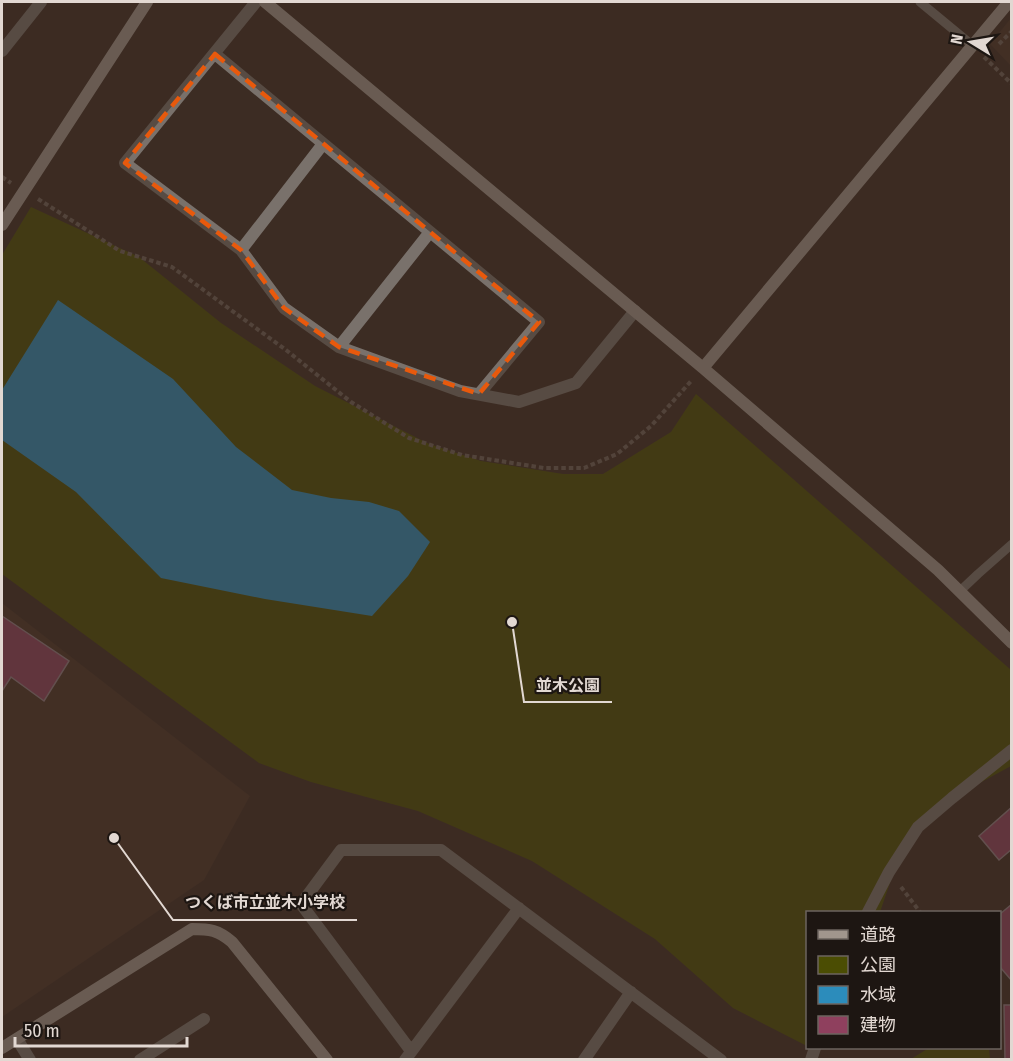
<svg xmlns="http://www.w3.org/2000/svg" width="1013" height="1061" font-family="'Fira Sans Condensed','Noto Sans JP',sans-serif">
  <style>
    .built { fill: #493327 }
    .green { fill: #4b4d03 }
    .water { fill: #2c8cbb }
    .building { fill: #8f405e; stroke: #917b82; stroke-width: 1.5 }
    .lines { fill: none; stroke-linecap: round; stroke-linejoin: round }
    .path { stroke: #6e6058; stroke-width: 4; stroke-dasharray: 4.5 3; stroke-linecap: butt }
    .lane { stroke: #79716b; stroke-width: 9 }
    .street { stroke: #79716b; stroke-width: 12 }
    .secondary { stroke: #a1968d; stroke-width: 12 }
    .marked { fill: none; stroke: #e8590c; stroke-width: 4.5; stroke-dasharray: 12 8; stroke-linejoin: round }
    .leader { fill: none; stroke: #e2d8d2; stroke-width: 2 }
    .callout-dot { fill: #e2d8d2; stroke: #1d1612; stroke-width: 2 }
    .callout-label { font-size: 16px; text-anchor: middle; font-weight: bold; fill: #e2d8d2; stroke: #1d1612; stroke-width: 4.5; stroke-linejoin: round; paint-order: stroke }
  </style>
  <rect width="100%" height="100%" fill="#3c2c23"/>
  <path class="built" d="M1011,18v48l-21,-22z
    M2,603l248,193 -46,84 -202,137z"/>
  <path class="green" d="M31,207l108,50 82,66 94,63 114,58 52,17 82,13h40l68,-42 25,-38 315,276v96l-72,39 -44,63 -15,44h-72l-1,134 -74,-38 -78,-69 -123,-78 -114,-50 -107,-29 -52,-19 -257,-189v-319z
    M929,1048h60l1,11h-79z"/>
  <path class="water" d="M58,300l115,79 63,68 56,43 39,8 38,4 30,9 31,31 -22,34 -36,40 -107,-17 -104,-21 -85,-86 -74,-52v-50z"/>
  <path class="building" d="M2,616l67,45 -25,40 -33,-24 -9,14z
    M1012,807v42l-13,11 -20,-24z
    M1012,904v77l-12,-14v-53z
    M1004,1005h8v55h-7z"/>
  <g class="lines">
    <path class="path" d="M999,44l13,-13
      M984,57l28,27
      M2,177l9,6
      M38,199l82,52 52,16 114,83 65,52 58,36 53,17 82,13h40l33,-14 34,-28 41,-46
      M901,887l19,25"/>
    <path class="lane" d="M920,2l52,43
      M960,591l18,-17 34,-30"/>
    <path class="street" d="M256,2l-131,161 116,87 43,58 55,39 121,44 59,11 57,-19 59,-72
      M2,51l39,-49
      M215,54l324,268 -60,72
      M241,250l82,-106
      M339,347l91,-115
      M868,912l21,-40 29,-45 34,-29 60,-48
      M17,1039l13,21
      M411,1051l-110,-147 40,-54h100l280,210
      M140,1060l64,-41
      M405,1060l114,-152
      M584,1060l47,-68
      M811,1060l4,-12"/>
    <path class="secondary" d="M265,2l438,366 235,202 74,73
      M2,225l145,-223
      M703,368l306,-366
      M2,1048l190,-119c18,0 26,1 40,13l95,118"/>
  </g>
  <path d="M0 0H1013V1061H0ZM215,54l324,268 -60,72 -140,-47 -55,-39 -43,-58 -116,-87z" fill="#3c2c23" fill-opacity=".55" fill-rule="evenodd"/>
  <path class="marked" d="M215,54l324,268 -60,72 -140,-47 -55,-39 -43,-58 -116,-87z"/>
  <path class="leader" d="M512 622L524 702H612M114 838L173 920H357"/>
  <g class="callout-dot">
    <circle cx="512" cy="622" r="6"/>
    <circle cx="114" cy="838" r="6"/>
  </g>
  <g class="callout-label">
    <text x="568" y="691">並木公園</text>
    <text x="265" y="908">つくば市立並木小学校</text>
  </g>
  <rect width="1013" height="1061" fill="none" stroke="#e2d8d2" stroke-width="6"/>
  <rect x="806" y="911" width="195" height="138" fill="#1d1612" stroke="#6c645f" stroke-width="1.5"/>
  <rect x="818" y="930" width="30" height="9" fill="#a1968d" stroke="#6c645f" stroke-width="1.5"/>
  <text x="860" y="941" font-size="18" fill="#e2d8d2">道路</text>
  <rect x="818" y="956" width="30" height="18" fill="#4b4d03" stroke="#6c645f" stroke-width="1.5"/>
  <text x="860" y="971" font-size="18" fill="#e2d8d2">公園</text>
  <rect x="818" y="986" width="30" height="18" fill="#2c8cbb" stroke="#6c645f" stroke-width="1.5"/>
  <text x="860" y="1001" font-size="18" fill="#e2d8d2">水域</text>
  <rect x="818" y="1016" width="30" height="18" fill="#8f405e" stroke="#6c645f" stroke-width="1.5"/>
  <text x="860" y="1031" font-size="18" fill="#e2d8d2">建物</text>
  <g transform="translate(971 42) rotate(281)" stroke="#1d1612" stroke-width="4.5" paint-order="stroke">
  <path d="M0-4.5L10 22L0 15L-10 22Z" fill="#e2d8d2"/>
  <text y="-9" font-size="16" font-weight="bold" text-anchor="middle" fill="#e2d8d2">N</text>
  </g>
  <path d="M15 1037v9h172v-9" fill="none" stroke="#e2d8d2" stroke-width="3"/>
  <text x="24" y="1037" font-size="18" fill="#e2d8d2" stroke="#1d1612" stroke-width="4.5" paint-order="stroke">50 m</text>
</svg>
